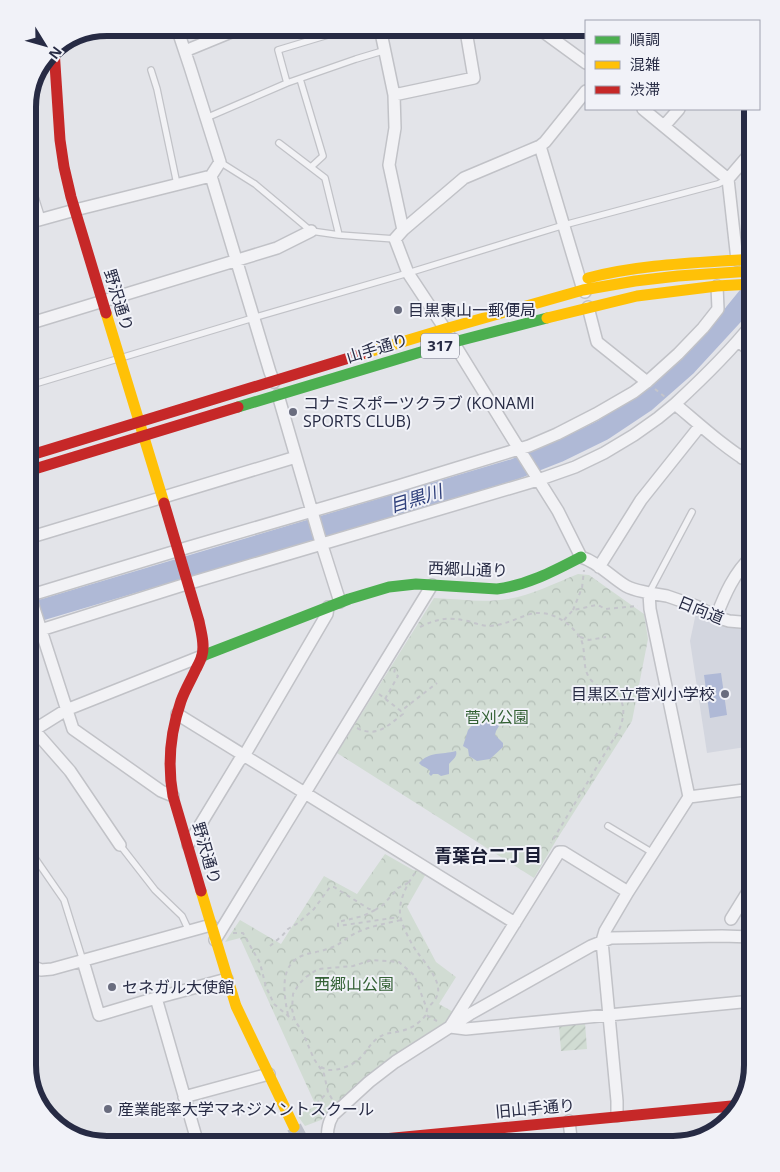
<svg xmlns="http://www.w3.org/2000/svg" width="780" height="1172" font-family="'Open Sans','Noto Sans JP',sans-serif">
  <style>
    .built { fill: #d3d6df }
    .park { fill: url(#park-crowns) }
    .garden { fill: url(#garden-furrows) }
    .water { fill: #afb9d6 }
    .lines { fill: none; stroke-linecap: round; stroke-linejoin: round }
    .river { stroke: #afb9d6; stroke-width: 21 }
    .secondary-tunnel { stroke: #bdbfc8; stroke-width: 15; stroke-dasharray: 15 8; stroke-linecap: butt }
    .lane-casing { stroke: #c1c2c7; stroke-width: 8 }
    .street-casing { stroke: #c1c2c7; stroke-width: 14 }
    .path { stroke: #c4c5cb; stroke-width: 2; stroke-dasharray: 4 4; stroke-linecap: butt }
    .lane { stroke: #f2f2f5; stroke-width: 5.5 }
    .street { stroke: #f2f2f5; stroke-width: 11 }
    .fast { stroke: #4caf50; stroke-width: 11 }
    .slow { stroke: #ffc107; stroke-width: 11 }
    .jam { stroke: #c62828; stroke-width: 11 }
    .poi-dot { fill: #696c7e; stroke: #f1f2f8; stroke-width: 2 }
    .labels { text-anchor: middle; stroke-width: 4; stroke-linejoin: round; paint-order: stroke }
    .shield { fill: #f1f2f8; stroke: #64677a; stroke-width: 1 }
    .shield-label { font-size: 15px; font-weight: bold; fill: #272b44 }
    .street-label { font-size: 16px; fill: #272b44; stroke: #f1f2f8 }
    .poi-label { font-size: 16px; fill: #272b44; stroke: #f1f2f8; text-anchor: start }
    .park-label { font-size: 16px; fill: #346135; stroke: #f1f2f8 }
    .water-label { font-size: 18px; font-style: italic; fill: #2e3f7b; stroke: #f1f2f8 }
    .neighbourhood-label { font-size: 18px; font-weight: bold; fill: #1a1d35; stroke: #f1f2f8 }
    .rim { fill: none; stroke: #272b44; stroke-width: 6 }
  </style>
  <defs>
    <pattern id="park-crowns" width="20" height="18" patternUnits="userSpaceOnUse" patternTransform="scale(1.25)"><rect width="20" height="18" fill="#d1dcd3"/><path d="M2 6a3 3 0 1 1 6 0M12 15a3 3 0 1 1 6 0" fill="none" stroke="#b3bdb6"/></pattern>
    <pattern id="garden-furrows" width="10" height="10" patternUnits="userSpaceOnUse" patternTransform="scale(1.25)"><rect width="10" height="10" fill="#d1dcd3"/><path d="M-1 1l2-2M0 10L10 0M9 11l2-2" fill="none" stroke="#b3bdb6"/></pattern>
  </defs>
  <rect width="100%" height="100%" fill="#e3e4e9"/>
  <path class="built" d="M696,613l21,11 9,3 26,2v117l-45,7 -17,-112z"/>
  <path class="park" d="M578,574l11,1 55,39 4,25 -16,82 -75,118 -23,39 -197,-125 97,-155c24,1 50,5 74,1 24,-4 47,-16 70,-25z
    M385,854l28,16 14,2 -20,35 29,55 20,15 -17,27 16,9 -5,8 -95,67 -34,32 -16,6 -8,-11 19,-9 -76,-168 -15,4 15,-22 41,24 43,-68 33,18z"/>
  <path class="garden" d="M585,1023l2,26 -26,2 -2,-26z"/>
  <path class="water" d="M721,673l6,42 -17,3 -6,-43z
    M493,717l6,9 -3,5 -1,4 8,8v4l-13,12 -13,2 -8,-5 -1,-7 -5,-3 5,-16 8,-9 4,-1 3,4z
    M456,751c2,6 -4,9 -7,13v10l-8,2 -3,-2h-5l-2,2 -2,-2 1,-3c-3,-4 -8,-4 -11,-8 11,-12 22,-8 37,-12z"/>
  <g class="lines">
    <path class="river" d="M28,614l487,-145 43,-17 45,-22 42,-28 42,-37 47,-51 18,-22"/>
    <path class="secondary-tunnel" d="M294,1127l9,17"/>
    <g class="lane-casing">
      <path id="lane" d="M151,70l6,19 20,95
        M300,79l23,77 -12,11
        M287,83l-9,-33 73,-22
        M206,118l81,-35 69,-24 30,-9
        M279,143l46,35 14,57
        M220,162l35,22 56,47 28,4 56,4
        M29,178l13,41
        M28,386l225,-68 155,-45 156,-48 154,-41 10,-5
        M649,593l43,-81
        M608,826l45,27
        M120,845l35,45 27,26 7,15
        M28,848l36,52 19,61"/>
    </g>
    <g class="street-casing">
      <path id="street" d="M380,28l14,67 1,33 -6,37 14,65
        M538,28l48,35
        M185,51l56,-23
        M586,91l-41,51 -5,4 -76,32 -61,52 -8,9 13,34 37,56 74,120 39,62 23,46c17,5 30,20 45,29 7,4 15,5 23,7l1,16 39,188
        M394,95l80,-17 -8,-47 14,-3
        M643,109l85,70
        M664,126l15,-17
        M540,146l43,144 2,2
        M211,176l59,196 4,10
        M28,223l47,-13 136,-34 9,-14 -30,-95 -13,-39
        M737,260l-9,-81 24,-28
        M588,307l9,35 50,40
        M28,324l249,-76 34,-17
        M738,341l14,11
        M278,395l42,144 20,63
        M675,404c27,-25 54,-51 77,-80
        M742,458l10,-14
        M28,538l268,-81
        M599,567l42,-67 59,-74
        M28,590l45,139 88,62 12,5
        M649,593l18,3 29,10 20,11 13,4 23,2
        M28,596l158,-48 212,-62 111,-34 20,-6 28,-12 39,-20 38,-22 13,-10 31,-28 25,-26 15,-19 -1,-23
        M716,617c9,-23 18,-44 36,-61
        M28,634l152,-48 142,-42 216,-64 37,-13 29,-14 30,-18 24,-17 17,-14c25,21 50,44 77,60
        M177,714l338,209
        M34,730l36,41 50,74
        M28,735l6,-5 32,-20 136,-54
        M689,797l63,-8
        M188,845l51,-84 5,-5 83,-142 1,-7
        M628,892l-65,-40h-4l-109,175 16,2 286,-28
        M731,919l21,-34
        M215,940l217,-355
        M83,961l16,54 57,-17 71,-19
        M28,964l13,6 11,-1 159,-44
        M156,998l42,146
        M184,1097l85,-23
        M617,1116v-15l-15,-160 3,-10 23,-39 61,-95
        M569,1121l2,17 -1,6
        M328,1144c-1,-11 -1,-19 5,-29l36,-33 26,-20 75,-48 121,-68 20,-8 111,-2 30,1"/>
    </g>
    <path class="path" d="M655,389l10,8
      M573,610l9,-22 2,-18
      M564,620l9,-10 10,-2 13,-3 4,1 5,3 33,-3
      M420,627c18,-9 29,-10 48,-6 6,2 12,4 19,5 14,0 26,-6 40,-11 19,-7 41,5 52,21 9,13 1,31 12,44 5,6 12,8 19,11 17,7 15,25 9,39l-68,113
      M580,637l9,3 17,-3
      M379,694l22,17 36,-28
      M385,699l13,-23 -4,-3 1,-4
      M357,728c20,10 30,-2 46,-14l-2,-3
      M415,873c-8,11 -16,27 -15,40 0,9 11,31 17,39 8,11 26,30 20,44 -2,5 -7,9 -10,13
      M375,910l-12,6 -25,6v4l61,-9
      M233,933h10l17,30 6,24 8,17 19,16
      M270,946l12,-10 6,-7 10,-6 16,-14 16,-22h4l35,22 6,1 8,-5 15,-17 10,-5
      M288,1015c-4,-20 -10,-51 16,-60 8,-3 17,-3 26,-7 10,-3 17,-11 26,-15 11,-6 32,-10 45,-13
      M321,1067c2,1 4,2 7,3 10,1 26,-5 32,-12 10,-10 10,-17 25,-24 4,-1 8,-1 11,-2 13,-2 22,-7 30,-17
      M332,1099l-4,-7 -4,-18 -10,-15 -12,-28 -7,-10 -3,-12 1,-15 6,-10 7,-7 12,-8 35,-3 19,-6 27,2 15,13 13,34 -1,6 11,6
      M321,1112l-2,-3 -1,-7 10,-10"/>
    <use href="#lane" class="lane"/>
    <use href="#street" class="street"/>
    <path class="fast" d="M238,407l216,-65 93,-24
      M202,656l147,-57 40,-12 27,-3 81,5c31,-4 57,-18 84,-32"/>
    <path class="slow" d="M588,278c54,-14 109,-15 164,-19
      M106,313l58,190
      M547,318l90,-22 80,-10 35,-2
      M362,354l83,-25 138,-39 52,-9 43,-5 74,-5
      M201,891l35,115 58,121"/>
    <path class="jam" d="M54,49l6,91 4,27 7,30 35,116
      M28,456l334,-102
      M28,471l210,-64
      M164,503l35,118c2,11 6,23 3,34 -1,5 -4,10 -6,14 -5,11 -11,21 -15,32 -11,32 -14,62 -8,95l28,95
      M331,1144l411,-39"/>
  </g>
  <g class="poi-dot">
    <circle cx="398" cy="310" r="5"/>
    <circle cx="293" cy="412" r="5"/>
    <circle cx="725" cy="694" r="5"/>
    <circle cx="112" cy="987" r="5"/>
    <circle cx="108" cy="1109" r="5"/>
  </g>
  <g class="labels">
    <rect class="shield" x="421" y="333.5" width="38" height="25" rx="4"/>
    <g class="shield-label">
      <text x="440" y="351">317</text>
    </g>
    <g class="street-label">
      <text transform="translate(119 300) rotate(73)" y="6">野沢通り</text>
      <text transform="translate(377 348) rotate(-17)" y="6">山手通り</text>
      <text transform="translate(468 569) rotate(2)" y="6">西郷山通り</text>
      <text transform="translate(701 610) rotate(22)" y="6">日向道</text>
      <text transform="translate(207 853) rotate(74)" y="6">野沢通り</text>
      <text transform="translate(535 1108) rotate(-5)" y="6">旧山手通り</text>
    </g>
    <g class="poi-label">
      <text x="408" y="316">目黒東山一郵便局</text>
      <text x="303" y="409">コナミスポーツクラブ (KONAMI<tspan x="303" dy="18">SPORTS CLUB)</tspan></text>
      <text x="715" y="700" text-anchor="end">目黒区立菅刈小学校</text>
      <text x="122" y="993">セネガル大使館</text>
      <text x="118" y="1115">産業能率大学マネジメントスクール</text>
    </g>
    <g class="park-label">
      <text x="497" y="723">菅刈公園</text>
      <text x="354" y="990">西郷山公園</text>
    </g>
    <g class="water-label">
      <text transform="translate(416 499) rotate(-17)" y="6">目黒川</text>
    </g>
    <g class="neighbourhood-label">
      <text x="488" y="862">青葉台二丁目</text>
    </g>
  </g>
  <path d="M0 0H780V1172H0ZM107 36H673A71 71 0 0 1 744 107V1065A71 71 0 0 1 673 1136H107A71 71 0 0 1 36 1065V107A71 71 0 0 1 107 36Z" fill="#f1f2f8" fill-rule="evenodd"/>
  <path class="rim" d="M107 36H673A71 71 0 0 1 744 107V1065A71 71 0 0 1 673 1136H107A71 71 0 0 1 36 1065V107A71 71 0 0 1 107 36Z"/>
  <rect x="585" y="20" width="175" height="90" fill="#f1f2f8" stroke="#a0a2b0"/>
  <rect x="595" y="36" width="25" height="8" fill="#4caf50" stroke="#a0a2b0"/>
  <text x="630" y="45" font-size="15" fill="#272b44">順調</text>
  <rect x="595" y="61" width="25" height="8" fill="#ffc107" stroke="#a0a2b0"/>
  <text x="630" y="70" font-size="15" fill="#272b44">混雑</text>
  <rect x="595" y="86" width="25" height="8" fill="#c62828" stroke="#a0a2b0"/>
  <text x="630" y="95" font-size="15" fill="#272b44">渋滞</text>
  <g transform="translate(45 45) rotate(127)" stroke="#f1f2f8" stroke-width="4" paint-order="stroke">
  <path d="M0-4L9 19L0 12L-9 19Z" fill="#272b44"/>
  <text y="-8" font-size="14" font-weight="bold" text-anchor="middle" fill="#272b44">N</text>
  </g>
</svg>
